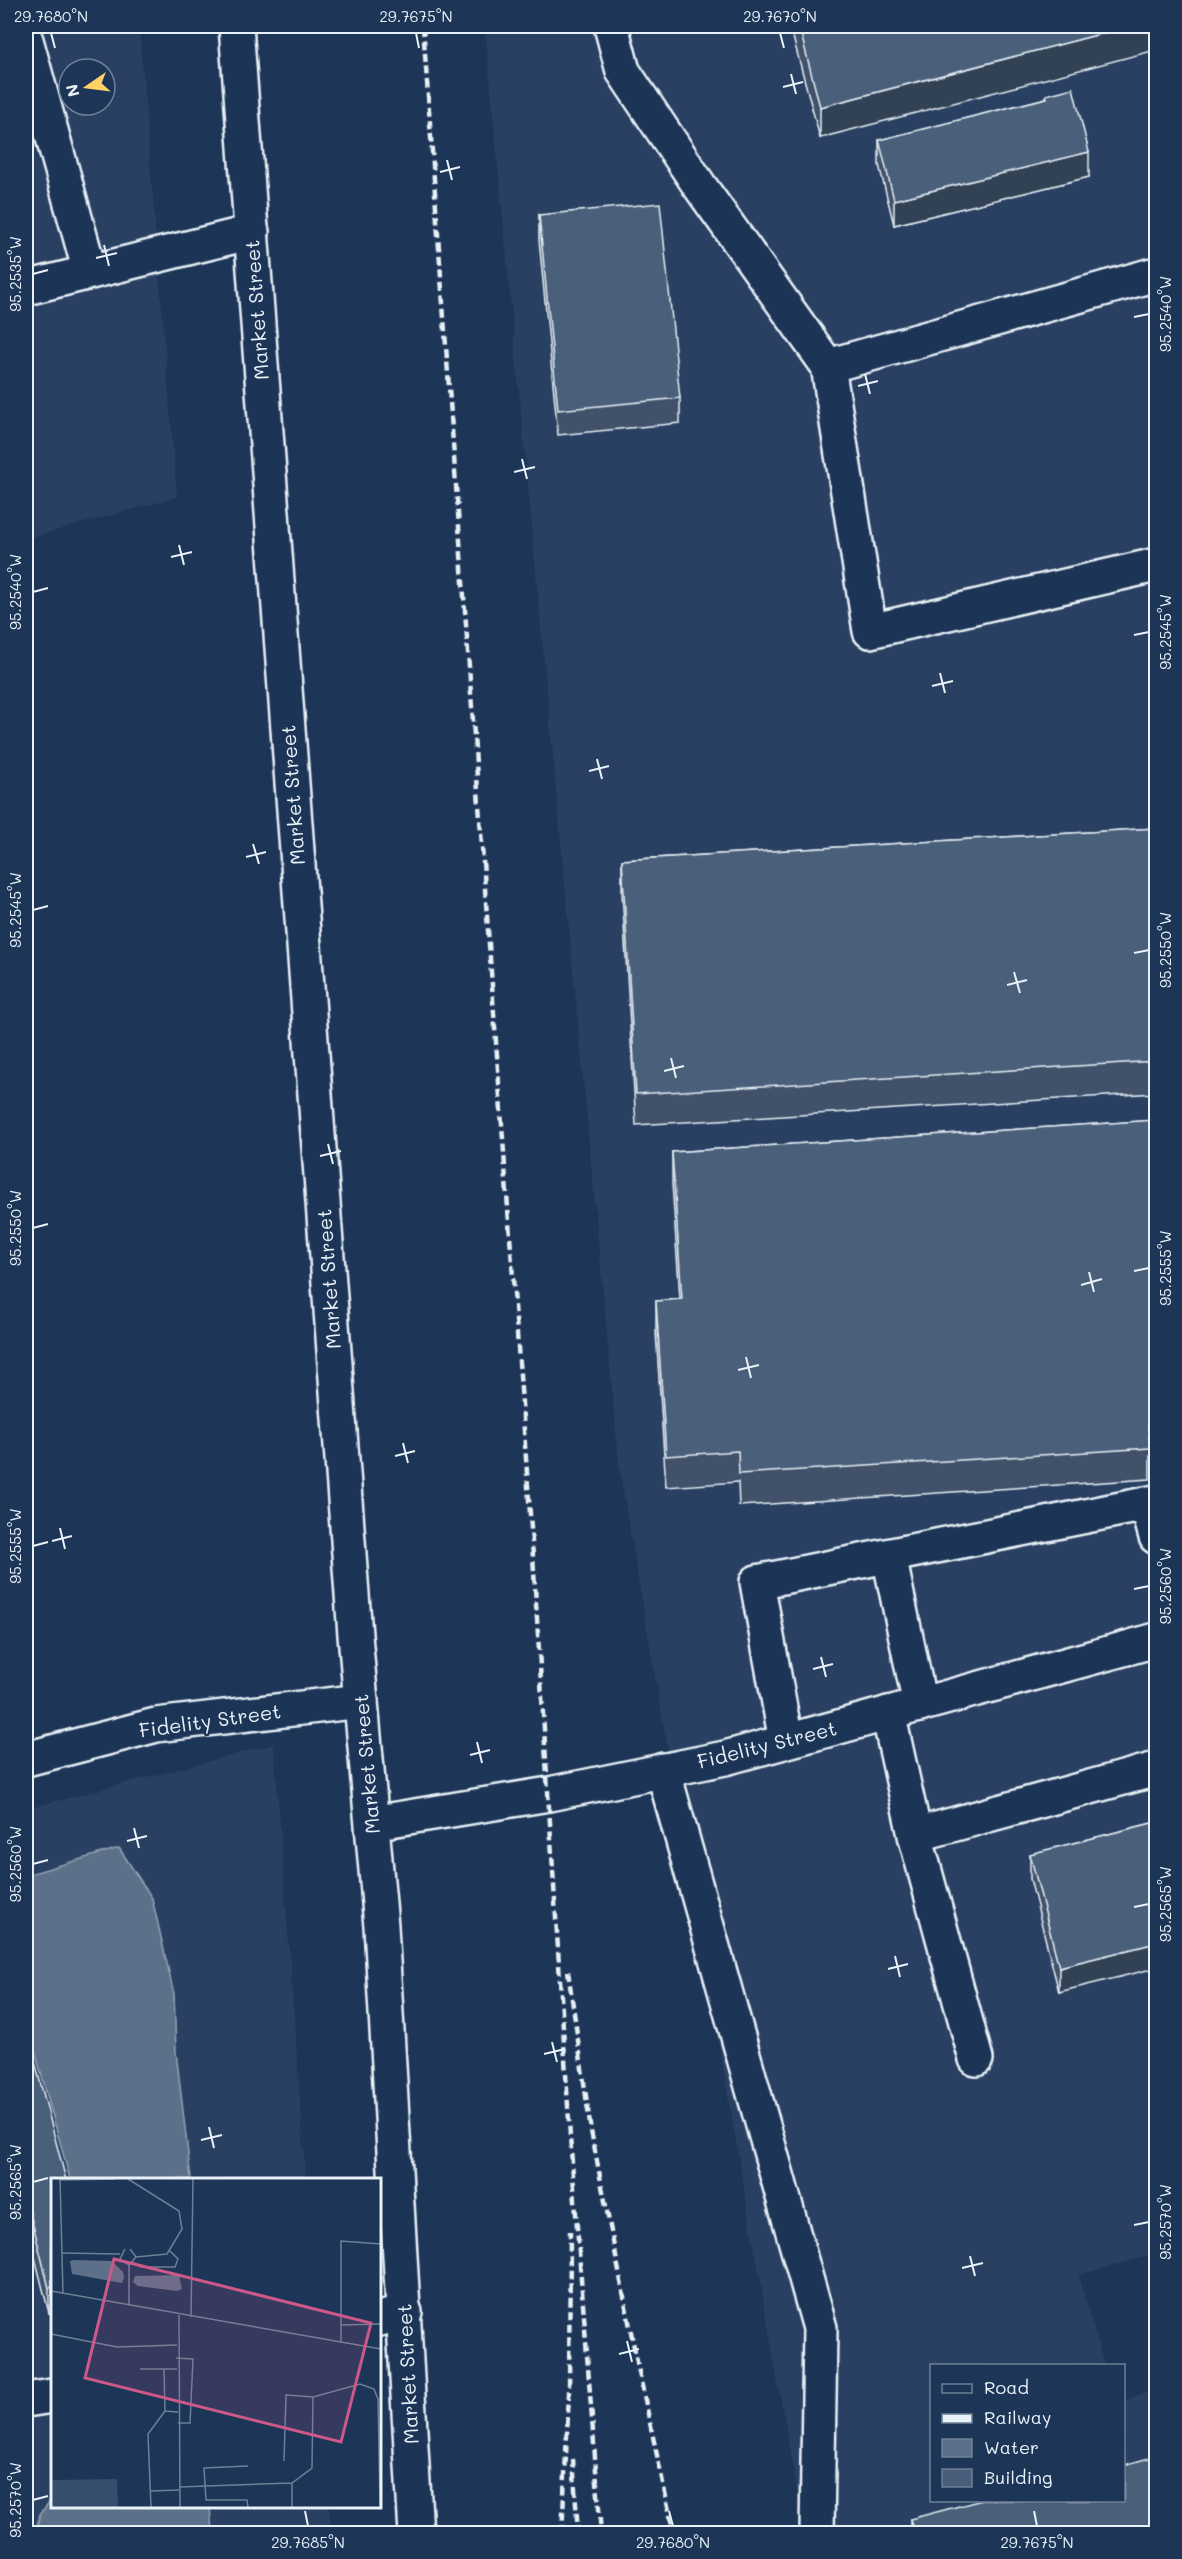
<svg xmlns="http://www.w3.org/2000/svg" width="1182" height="2559" font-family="Mali,sans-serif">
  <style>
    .built { fill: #2a4162; fill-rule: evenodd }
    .water { fill: #5d7089; stroke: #95a4b5; stroke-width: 1.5 }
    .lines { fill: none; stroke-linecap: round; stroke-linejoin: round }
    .minor-casing { stroke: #e8f1f8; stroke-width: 38 }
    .major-casing { stroke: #e8f1f8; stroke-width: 38 }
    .minor { stroke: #1d3557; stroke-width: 33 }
    .major { stroke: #1d3557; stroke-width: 33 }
    .rail { stroke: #e8f1f8; stroke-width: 4.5; stroke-dasharray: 9 4.5; stroke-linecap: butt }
    .wall { fill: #3f5169; stroke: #e8f1f8; stroke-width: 1.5 }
    .shaded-wall { fill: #334255; stroke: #e8f1f8; stroke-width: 1.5 }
    .building { fill: #495e7a; stroke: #e8f1f8; stroke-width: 1.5 }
    .ticks { fill: none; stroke: #e8f1f8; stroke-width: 2 }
    .labels { text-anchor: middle; stroke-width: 5; stroke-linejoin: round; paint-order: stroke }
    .street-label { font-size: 20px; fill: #e8f1f8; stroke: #1d3557 }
    .inset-road { fill: none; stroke: #6e8097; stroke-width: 1.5 }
    .view { fill: #cd598a; fill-opacity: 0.15; stroke: #cd598a; stroke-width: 3 }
    .inset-edge { fill: none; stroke: #e8f1f8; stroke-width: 3 }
    .neatline { fill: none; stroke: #e8f1f8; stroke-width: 2 }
    .ticks-label { font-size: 15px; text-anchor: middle; fill: #e8f1f8 }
  </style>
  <rect width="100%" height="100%" fill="#1d3557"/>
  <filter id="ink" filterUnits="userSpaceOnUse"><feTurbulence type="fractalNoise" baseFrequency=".0167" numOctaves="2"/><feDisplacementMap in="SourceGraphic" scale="12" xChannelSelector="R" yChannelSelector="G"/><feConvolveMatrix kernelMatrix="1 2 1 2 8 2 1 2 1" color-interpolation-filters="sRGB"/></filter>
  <g filter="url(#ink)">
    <path class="built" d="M26,26h113l38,471 -151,42zM69,69h36v36h-36z
      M485,26h671v2228l-78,21 26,90 -172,1v134h192v-99l32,-13v145h-352l-184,-1059z
      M274,1744l32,435 -254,1v326l277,1 2,26 -305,1v-725z"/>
    <path class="water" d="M119,1848l33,50 22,96 2,58 15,127h-121l-44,-161v-143z
      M52,2498v8l158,1 2,26h-177l5,-19z"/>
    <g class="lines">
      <g class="minor-casing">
        <path id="minor" d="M611,26l12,45 76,114 129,181 328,-92
          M26,40l64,232
          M26,288l226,-56
          M828,366l42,265 286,-66
          M1147,1504l9,33
          M889,1556l31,149
          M888,1713l27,122 61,224
          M786,1741l-29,-159 399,-80
          M26,1759l130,-34 205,-24
          M663,1770l157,558 -3,206
          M915,1835l241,-66
          M380,2319l25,-7
          M26,2400l26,-4"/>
      </g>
      <g class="major-casing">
        <path id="major" d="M236,26l119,1609 26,291 35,608
          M372,1823l177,-29 176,-36 431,-118"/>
      </g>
      <use href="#minor" class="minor"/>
      <use href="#major" class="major"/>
      <path class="rail" d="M423,26l110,1530 37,581 31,397
        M568,1971l23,160 48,241 35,162
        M573,2459l5,75
        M562,2534l7,-140 1,-163"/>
    </g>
    <path class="wall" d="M790,26h366l-336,112z
      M1046,95l43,82 -195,48 -15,-60v-25l167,-42z
      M539,215l141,183v25l-122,12 -19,-195z
      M1156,828v265l-520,32 -14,-233v-32z
      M1156,1120v336h-6v23l-411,27 -1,-24 -72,5 -10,-155v-31l24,-2 -8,-116v-31z
      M1156,1822l-97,170 -29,-113v-25z
      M26,2028l26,152v132l-3,1 -23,-91z
      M910,2519l246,15h-246z"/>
    <path class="shaded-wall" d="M1131,26h25v24l-336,88v-31z
      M1089,152v25l-195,48v-25z
      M1156,1943v25l-97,24v-25z
      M52,2287v25l-3,1v-25z"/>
    <path class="building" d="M799,26h332l-311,81z
      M1073,88l16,64 -195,48 -15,-60 168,-42 -1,-3z
      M660,203l20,195 -122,12 -19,-195z
      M1156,828v233l-520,33 -14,-234z
      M1156,1120v304l-8,1 2,23 -411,26 -1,-23 -72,5 -10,-155 26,-2 -10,-147z
      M1156,1822v121l-97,24 -29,-113z
      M26,2028l40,152h-14v107l-3,1 -23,-91z
      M1156,2456v78h-242l-4,-15 72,-19h142v-35z"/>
  </g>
  <path class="ticks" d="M51,33l4,15M416,33l3,15M780,33l4,15M791,74l5,20M783,87l20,-5M447,160l5,20M440,172l20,-5M104,245l5,21M96,258l21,-5M33,274l15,-4M1134,317l15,-3M865,374l5,20M858,386l20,-5M522,459l5,20M514,472l21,-5M179,545l5,20M171,557l21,-5M33,592l15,-4M1134,635l15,-3M940,673l5,20M932,686l21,-5M597,759l5,20M589,771l20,-5M253,844l6,20M246,857l20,-5M33,910l15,-4M1134,953l15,-3M1014,972l6,21M1007,985l20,-5M671,1058l5,20M664,1071l20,-5M328,1144l5,20M320,1156l21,-5M33,1228l15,-4M1134,1271l15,-3M1089,1272l5,20M1081,1285l21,-6M746,1357l5,21M738,1370l21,-5M403,1443l5,20M395,1456l20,-5M60,1528l5,21M52,1541l20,-5M33,1546l15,-4M1134,1589l15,-3M821,1657l5,20M813,1669l20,-5M477,1742l5,21M470,1755l20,-5M134,1828l5,20M127,1841l20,-5M33,1864l15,-4M1134,1907l15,-3M895,1956l5,21M888,1969l20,-5M552,2042l5,20M544,2054l21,-5M209,2127l5,21M201,2140l21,-5M33,2182l15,-4M1134,2225l15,-3M970,2256l5,20M962,2268l21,-5M627,2341l5,21M619,2354l20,-5M33,2500l15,-4M305,2511l3,15M669,2511l4,15M1034,2511l3,15"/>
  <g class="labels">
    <g class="street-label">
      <text transform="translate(257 310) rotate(-94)" y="7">Market Street</text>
      <text transform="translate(293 795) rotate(-94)" y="7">Market Street</text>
      <text transform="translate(329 1279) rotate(-94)" y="7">Market Street</text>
      <text transform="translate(210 1721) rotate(-8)" y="7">Fidelity Street</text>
      <text transform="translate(767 1745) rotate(-14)" y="7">Fidelity Street</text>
      <text transform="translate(367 1764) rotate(-95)" y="7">Market Street</text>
      <text transform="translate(408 2374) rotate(-93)" y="7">Market Street</text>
    </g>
  </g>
  <g transform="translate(51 2178)">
    <rect width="330" height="330" fill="#1d3557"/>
    <path d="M66,301l1,28h-67v-27z" fill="#374d6c"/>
    <path d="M23,82l38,1 11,11 1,6 -2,5 -50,-9 -2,-13zM128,97l3,14 -5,2 -39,-5 -5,-4 2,-6z" fill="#5d7089"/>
    <path class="inset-road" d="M9,1l3,114M77,1l51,32 3,18 -15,25 -31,3M9,2l55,-1M74,71l-5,10 9,6 7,-8 -6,-8M10,75l59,1M83,85l7,4h34l3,-8 -8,-8M0,113l330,58M78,128v-41M128,137l1,192M140,139l2,-138M290,147l40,-1M0,156l66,13 60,-2M290,165v-102l40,3M125,180l17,1 -3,64h-12M89,191h37M113,191l1,42 13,1M233,283l2,-66 27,2M241,305v24M128,309l113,-4 20,-15 1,-71 47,-13 14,5 4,10 2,108M100,313l28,-1M100,329l-3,-73 17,-23M197,329l-1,-7h-41l-2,-32 44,-2"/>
    <path class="view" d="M63,81l257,64 -30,119 -256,-64z"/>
    <rect width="330" height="330" class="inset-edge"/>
  </g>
  <rect width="1182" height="2559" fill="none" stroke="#1d3557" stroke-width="66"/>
  <rect x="930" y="2364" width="195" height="138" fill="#1d3557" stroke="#6e8097" stroke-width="1.5"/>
  <rect x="942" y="2384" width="30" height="9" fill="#1d3557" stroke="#6e8097" stroke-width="1.5"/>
  <text x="984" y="2394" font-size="18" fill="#e8f1f8">Road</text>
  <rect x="942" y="2414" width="30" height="9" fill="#e8f1f8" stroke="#6e8097" stroke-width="1.5"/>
  <text x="984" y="2424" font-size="18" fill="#e8f1f8">Railway</text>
  <rect x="942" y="2439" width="30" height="18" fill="#5d7089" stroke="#6e8097" stroke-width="1.5"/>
  <text x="984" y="2454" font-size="18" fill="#e8f1f8">Water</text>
  <rect x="942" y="2469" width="30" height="18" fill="#495e7a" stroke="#6e8097" stroke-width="1.5"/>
  <text x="984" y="2484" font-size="18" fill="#e8f1f8">Building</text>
  <g transform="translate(87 87) rotate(256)"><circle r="28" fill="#1d3557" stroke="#6e8097" stroke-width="1.5"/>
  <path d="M0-4.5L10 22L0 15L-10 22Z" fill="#ffd166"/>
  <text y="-9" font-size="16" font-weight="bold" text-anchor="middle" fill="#e8f1f8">N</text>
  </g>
  <rect x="33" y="33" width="1116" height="2493" class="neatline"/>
  <g class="ticks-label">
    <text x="51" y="22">29.7680°N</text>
    <text x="416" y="22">29.7675°N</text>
    <text x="780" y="22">29.7670°N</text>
    <text transform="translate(16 274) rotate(-90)" y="5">95.2535°W</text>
    <text transform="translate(1166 314) rotate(-90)" y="5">95.2540°W</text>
    <text transform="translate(16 592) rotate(-90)" y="5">95.2540°W</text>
    <text transform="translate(1166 632) rotate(-90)" y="5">95.2545°W</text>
    <text transform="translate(16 910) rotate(-90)" y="5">95.2545°W</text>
    <text transform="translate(1166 950) rotate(-90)" y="5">95.2550°W</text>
    <text transform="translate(16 1228) rotate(-90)" y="5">95.2550°W</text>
    <text transform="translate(1166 1268) rotate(-90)" y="5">95.2555°W</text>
    <text transform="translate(16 1546) rotate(-90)" y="5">95.2555°W</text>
    <text transform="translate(1166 1586) rotate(-90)" y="5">95.2560°W</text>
    <text transform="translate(16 1864) rotate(-90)" y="5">95.2560°W</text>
    <text transform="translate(1166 1904) rotate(-90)" y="5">95.2565°W</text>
    <text transform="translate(16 2182) rotate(-90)" y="5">95.2565°W</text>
    <text transform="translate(1166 2222) rotate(-90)" y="5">95.2570°W</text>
    <text transform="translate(16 2500) rotate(-90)" y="5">95.2570°W</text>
    <text x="308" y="2548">29.7685°N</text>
    <text x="673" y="2548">29.7680°N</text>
    <text x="1037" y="2548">29.7675°N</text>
  </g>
</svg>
